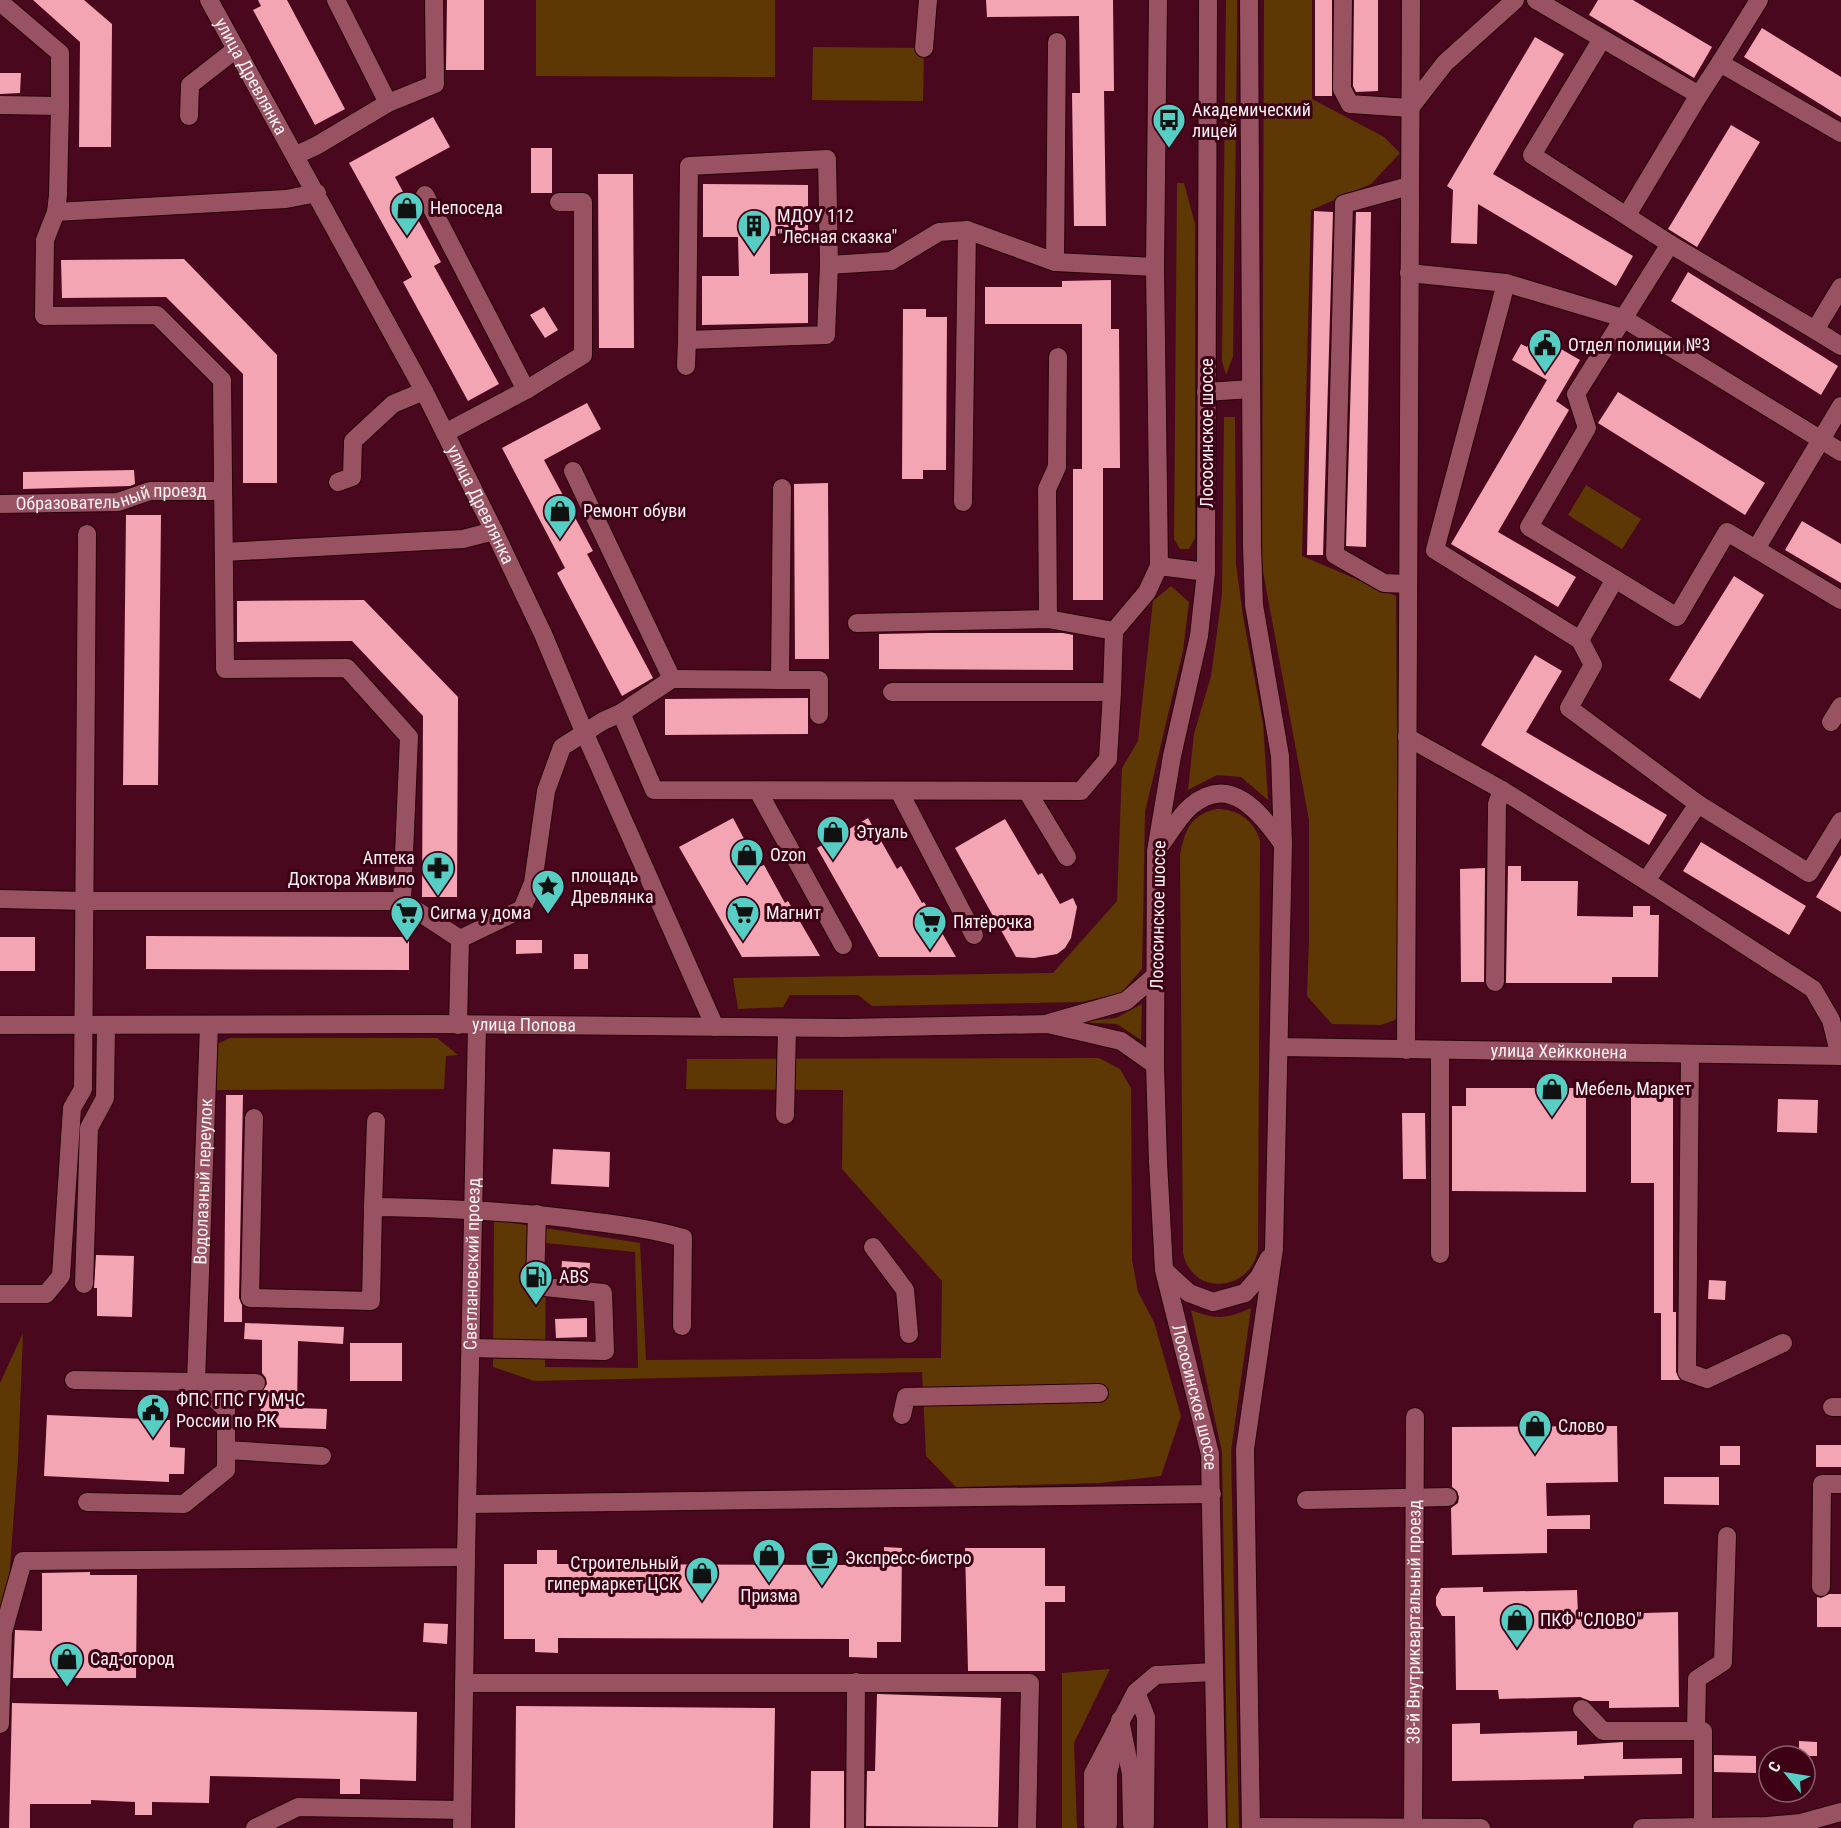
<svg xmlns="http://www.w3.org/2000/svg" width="1841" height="1828" font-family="'Roboto Condensed',sans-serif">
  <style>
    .green { fill: #5d3804; fill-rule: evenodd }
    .building { fill: #f4a5b4 }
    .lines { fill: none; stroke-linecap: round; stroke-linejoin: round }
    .minor-casing { stroke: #270009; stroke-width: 20 }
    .minor { stroke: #985261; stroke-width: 18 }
    .labels { text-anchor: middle; stroke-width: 6; stroke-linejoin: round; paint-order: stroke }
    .street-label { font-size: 18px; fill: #f9f1f2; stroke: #3d0015 }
    .poi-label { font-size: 18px; fill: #f9f1f2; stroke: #3d0015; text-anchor: start }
  </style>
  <rect width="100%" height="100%" fill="#49081e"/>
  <path class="green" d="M536,0h239v77l-239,-1z
    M1226,0h11v34l-4,322 -7,19 -4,-14z
    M1264,0h48v99l72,38 16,16 -29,31 -60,26 -9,346 94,40 3,418 -4,6 -14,5 -49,-1 -25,-28 2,-58v-118l-47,-254z
    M813,47l111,1 -1,53 -111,-1z
    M1177,183h7l11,41v314l-6,11h-9l-6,-10z
    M1224,417h11l1,147 7,52 20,108 5,76 -27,-23 -24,-2 -29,15 6,-56 17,-58 11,-81z
    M1586,485l55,34 -19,30 -54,-34z
    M1171,586l18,16 -6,49 -38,161 -3,157 -21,24 -40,9 -209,4 -14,-11h-68l-7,12 -45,2 -5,-31 320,-5 64,-72 5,-133 16,-27 15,-140z
    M1216,809c21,0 37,10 44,31l-2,410c-8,42 -66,47 -75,3l-3,-398c5,-24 9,-39 36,-46z
    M1142,1004l-1,36 -24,-16 -39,-2 38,-4z
    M230,1038h207l21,17 -12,1 -2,33 -232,1 5,-46z
    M1099,1058l21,11 11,19 1,172 6,32 16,30 27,94 -20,60 -62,7 -143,4 -30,-31 -4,-84 -388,9 -41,-14 1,-147 146,23 6,117 295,-2 1,-77 -100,-112 1,-79 -157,-1 1,-30zM546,1243l89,9 3,116 -93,-1z
    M1251,1308l-20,143 8,377h-11l-6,-376 -31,-142c26,10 35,9 60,-2z
    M23,1333l-5,126 -12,161 -6,33v-270z
    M1110,1669l-36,74 3,85h-15v-155z"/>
  <path class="building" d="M33,0h51l28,24 -1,123h-32l1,-105z
    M258,0h29l58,109 -30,16 -62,-115 8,-4z
    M447,0h37v70h-38z
    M986,0h127l1,91h-10l2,135h-32l-2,-133h8l-1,-77 -92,1z
    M1315,0h17v96h-17z
    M1354,0h24v91l-22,1 -3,-6z
    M1598,0h35l79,47 -18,31 -105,-63z
    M1762,28l79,49v40l-97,-60z
    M1535,37l29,17 -71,120 140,82 -17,30 -138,-82 -1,40 -26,-1 2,-53 -6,-4z
    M0,73h21l-1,20 -20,1z
    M433,117l17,30 -55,30 46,85 -7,4 65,118 -31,17 -65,-119 9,-5 -63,-114z
    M1731,125l29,17 -63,105 -29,-18z
    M531,148h21v45h-21z
    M598,174h35l1,174h-35z
    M703,184l105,1v50l-38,1v38l38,-1v50l-106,2v-49h37l-1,-39h-35z
    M1314,211l19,1 -10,343h-16z
    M1356,212h15l-5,335 -20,-1z
    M184,259l93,96v128h-34v-109l-77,-77 -104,1 -1,-38z
    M1688,272l150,94 -17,29 -150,-94z
    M1111,280v49h8l1,139h-17v132h-30v-131h9v-145h-97v-37h77v-6z
    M544,307l14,23 -13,8 -15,-23z
    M903,309h23v8h21l-1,153h-23v9h-21z
    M1535,334l45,26 -24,41 13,9 -71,122 78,45 -18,30 -107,-63 96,-164 -35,-20 9,-16 6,3z
    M1618,392l147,91 -20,32 -147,-92z
    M587,403l14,26 -57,31 49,91 -6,3 66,124 -31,18 -65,-123 8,-5 -63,-120z
    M134,470l1,14 -5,2 -107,3v-17z
    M828,483l1,176h-34l-1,-175z
    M126,515h35l-3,270h-35z
    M1802,521l39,23v39l-56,-33z
    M1734,576l30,19 -64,104 -31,-19z
    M364,600l94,97 -1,200h-35l1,-181 -71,-75 -115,1v-41z
    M931,633h132l10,2v35l-194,-1v-35z
    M1535,655l27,16 -36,61 141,83 -18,30 -168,-100z
    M808,698v36l-143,1v-36z
    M733,818l26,49 5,-2 21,38 3,-2 32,55 -78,1 -63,-110z
    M868,818l29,51 4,-3 21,37 2,-1 32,55h-77l-62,-109z
    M1005,819l33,56 4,-2 18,31 13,-6 4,9 -6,31 -6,10 -8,6 -23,4 -18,-1 -61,-109z
    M1701,842l105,64 -17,29 -106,-64z
    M1841,855v57l-25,-15z
    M1508,866h13v15h57l-1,35 56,1v-11h17v9h9l-1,62h-46v6h-106z
    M1485,868l-1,114h-23l-1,-113z
    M146,936l263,1v33l-263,-1z
    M0,937h35v34h-35z
    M516,940h26v13l-26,1z
    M574,954h14v15h-14z
    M1466,1088h120v104l-134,-1v-85h14z
    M1631,1090l42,1v221h3v60l4,8h-19v-67h-7v-130h-23z
    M226,1095h17l-4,203 3,7v17h-18z
    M1778,1099l40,1 -1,33 -40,-1z
    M1402,1113h23l1,66h-23z
    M553,1149l57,3 -1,35 -58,-3z
    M96,1255l38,1 -2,61 -35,-1v-28h-3z
    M562,1261l28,2 -1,17 -28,-3z
    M1709,1280l17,1 -1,19 -17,-1z
    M587,1318v19l-31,1 -1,-19z
    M245,1323l99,4 -1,17 -45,-3 -1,67 30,1 -1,20 -66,-2 1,-34 6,-9 -1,-6 -4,-5v-33l-18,-1z
    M350,1343h52v38h-52z
    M47,1415l123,5v27l15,1 -1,26h-15v8l-125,-6z
    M1617,1426l1,56 -72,1 1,33 43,-1v14h-43v24l-95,2 -1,-47 7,-5 1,-6 -2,-6 -5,-4v-60z
    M1816,1445h25v22h-25z
    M1720,1446h20v19h-20z
    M1664,1477h55v28l-55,-1z
    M884,1547l18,1 -1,94h-24v16l-28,-1v-18l-291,-1v15l-23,-1v-13h-31v-75h33v-14h20v14l290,1 1,-10 36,1z
    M965,1548h80v38h20v16h-20v69h-77z
    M90,1572v3h47l-1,103h-123l2,-48 27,1v-58z
    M1483,1587v5l94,-2 1,25 100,-3 1,95 -70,1v-7h-19l-10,-4 -81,2 -1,-9h-42l-1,-74h-13l-6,-11v-8l5,-9z
    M1829,1594h12v33h-24v-30l4,1z
    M424,1623l24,1 -1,20 -24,-2z
    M877,1694l124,4 -3,129 -132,-1 1,-55h8z
    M12,1703l405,9 -1,69 -56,-2v15h-20v-15l-130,-3 -1,27 -57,-1v13h-17v-13l-44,-2v4h-61v24h-21z
    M516,1706l259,2 -2,120h-258z
    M1480,1723v11l97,-3v14l46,-3v17l59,-1v16l-98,2v3l-132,2v-57z
    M1799,1741l18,1v14h-18z
    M1714,1755l42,1v17l-42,-1z
    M811,1771h33v57h-34z"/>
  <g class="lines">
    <g class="minor-casing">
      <g id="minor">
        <path id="s1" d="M209,0l215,391 70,140 49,103 42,100 130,293"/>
        <path d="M336,0l52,103"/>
        <path id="s2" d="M1208,0l-2,572 -7,64 -27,120 -16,95 -1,214 3,97 6,108 46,184 7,374"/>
        <path d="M1249,0l3,546 2,59 26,151 3,88 -9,405 -29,200 6,379"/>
        <path d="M1343,0l-1,89 8,15 60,4"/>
        <path d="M1536,0l163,95 21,-32 121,70"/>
        <path d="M0,2l60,51v53"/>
        <path d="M1602,39l-70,116 138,89"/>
        <path d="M924,48l4,-48"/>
        <path d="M1720,63l39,-63"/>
        <path d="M0,105l60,1 -2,89 -2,17 -11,28 -1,76 113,-1 65,65 3,289 122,-1 62,69 -7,164"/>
        <path d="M1410,108l35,-45 70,-63"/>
        <path d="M189,116l1,-31 46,-36"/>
        <path d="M296,155l20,-9 72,-43 47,-19 -1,-84"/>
        <path d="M425,195l101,195"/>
        <path d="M56,212l230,-13 31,-6"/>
        <path d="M1627,215l72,-120"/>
        <path d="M1055,262l2,-220"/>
        <path d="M1409,273l97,10 117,35 218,134"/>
        <path d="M1506,283l-71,267 145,90"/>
        <path d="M1815,330l26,16"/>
        <path d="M687,340l2,-174 138,-7 2,106"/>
        <path d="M686,366l1,-26 139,-5 3,-70 62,-4 48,-29 28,-2 88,32 100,5"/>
        <path d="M1206,392l45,-3"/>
        <path d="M445,433l81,-43 57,-35v-153h-24"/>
        <path d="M338,482l14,-5 1,-36 40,-37 31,-13"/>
        <path d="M963,502l4,-272"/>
        <path id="s3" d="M0,504l118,-2 32,-11h73"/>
        <path d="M1756,549l85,51"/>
        <path d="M224,552l239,-13 31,-8"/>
        <path d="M1159,566l47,6"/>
        <path d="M1615,579l62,38 50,-85 29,17 85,-143"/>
        <path d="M1408,584l-24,-1 -49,-28 9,-351 65,-18"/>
        <path d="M1048,619l-1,-130 10,-22 1,-110"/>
        <path d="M857,623l191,-4 66,12 33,-39 12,-26 -4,-299 3,-267"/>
        <path d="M672,679l108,1 2,-192"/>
        <path d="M780,680h39v35"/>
        <path d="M892,692h220l2,-61"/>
        <path d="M621,713l33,77 427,1 27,-32 4,-67"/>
        <path d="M1831,722l10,-16"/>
        <path d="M1407,737l95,53 144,91 52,-77 -129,-96 24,-43 -13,-25 35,-61 -86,-52 58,-99 -11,-34 94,-150 145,86 26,-43"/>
        <path d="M758,791l85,154"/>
        <path d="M899,791l75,144"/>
        <path d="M1027,791l40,66"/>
        <path d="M1698,804l111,69 32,-52"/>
        <path d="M1159,847c10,-12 19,-30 32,-41 40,-33 69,7 92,38"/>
        <path d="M1646,881l167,108 18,31 9,36"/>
        <path d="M0,899l85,2h317l58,38"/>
        <path d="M460,939l62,-30 11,-26 13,-92 16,-44 41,-26 18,-8 51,-34 -99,-208"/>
        <path d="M1495,982l2,-178 5,-14"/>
        <path d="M1049,1023l77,-22 30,-26"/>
        <path id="s4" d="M0,1025l438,-1 406,4 204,-4 73,17 34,24"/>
        <path d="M458,1025l2,-86"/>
        <path id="s5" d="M1279,1047l562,9"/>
        <path d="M1406,1050l5,-1050"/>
        <path d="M1690,1054l-3,318 20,7 76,-36"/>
        <path d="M785,1115l2,-87"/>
        <path d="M254,1118l-4,180 121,3 2,-94c73,1 144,4 215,14 33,4 64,8 95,17l-1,88"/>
        <path d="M373,1207l3,-86"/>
        <path d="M873,1247l32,43 4,44"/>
        <path d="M1440,1254v-204"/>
        <path d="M1165,1271l24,22 24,9 32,-9 14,-16 10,-19"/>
        <path d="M84,1284l5,-156 16,-30 1,-73"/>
        <path d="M0,1294h46l15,-18 11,-168 11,-19 4,-555"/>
        <path d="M471,1348l134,3 -2,-58 -68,-7 2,-72"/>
        <path d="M74,1380l182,3"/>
        <path d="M1832,1407h9"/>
        <path d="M902,1415l4,-18 193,-4"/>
        <path d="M227,1450l95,6"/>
        <path d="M1306,1500l142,-3"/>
        <path id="s6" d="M87,1502l97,2 42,-34v-61l-30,-27 13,-357"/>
        <path d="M468,1504l744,-10"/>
        <path d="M1821,1587l1,-103h19"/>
        <path d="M464,1683h566l-3,145"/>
        <path d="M1136,1692l10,25 -1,107"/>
        <path d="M1582,1709l21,22h100v96"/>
        <path d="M1120,1720l11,54 1,50"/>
        <path id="s7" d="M0,1724l3,-92 20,-71 443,-4 11,-532"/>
        <path d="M1696,1730l1,-51 26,-17 4,-126"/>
        <path d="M1093,1824v-50l43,-82 20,-17 58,-3"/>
        <path d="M1108,1824v-50l6,-26"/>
        <path d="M1251,1827l230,1"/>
        <path d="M255,1828l43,-21 164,3"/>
        <path d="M462,1828l4,-271"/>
        <path d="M855,1828l1,-146"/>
        <path id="s8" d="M1413,1828l2,-411"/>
        <path d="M1642,1828l125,-2 34,-3 40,-11"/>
      </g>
    </g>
    <use href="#minor" class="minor"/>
  </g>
  <defs>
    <g id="bus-pin" transform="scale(1.725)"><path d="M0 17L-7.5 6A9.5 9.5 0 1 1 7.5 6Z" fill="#56cec3" stroke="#3d0015"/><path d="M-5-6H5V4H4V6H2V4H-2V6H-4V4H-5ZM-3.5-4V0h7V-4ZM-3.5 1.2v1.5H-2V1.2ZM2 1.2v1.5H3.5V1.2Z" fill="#111"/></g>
    <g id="shop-pin" transform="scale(1.725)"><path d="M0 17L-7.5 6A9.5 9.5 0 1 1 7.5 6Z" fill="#56cec3" stroke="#3d0015"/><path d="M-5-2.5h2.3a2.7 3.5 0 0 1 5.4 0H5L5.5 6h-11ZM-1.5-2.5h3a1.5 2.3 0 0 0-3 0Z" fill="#111"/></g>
    <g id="building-pin" transform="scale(1.725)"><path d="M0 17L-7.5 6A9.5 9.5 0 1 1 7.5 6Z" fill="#56cec3" stroke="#3d0015"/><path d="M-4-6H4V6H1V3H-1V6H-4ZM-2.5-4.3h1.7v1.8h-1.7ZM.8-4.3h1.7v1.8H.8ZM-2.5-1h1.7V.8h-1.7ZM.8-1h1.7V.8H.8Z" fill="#111"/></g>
    <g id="civic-pin" transform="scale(1.725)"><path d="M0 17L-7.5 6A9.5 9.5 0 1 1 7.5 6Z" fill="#56cec3" stroke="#3d0015"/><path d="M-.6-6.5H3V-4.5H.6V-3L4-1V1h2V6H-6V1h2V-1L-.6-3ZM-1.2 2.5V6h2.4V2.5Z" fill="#111"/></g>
    <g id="pharmacy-pin" transform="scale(1.725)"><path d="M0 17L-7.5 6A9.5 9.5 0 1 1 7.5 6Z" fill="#56cec3" stroke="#3d0015"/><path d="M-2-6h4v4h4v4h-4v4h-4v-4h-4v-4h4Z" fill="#111"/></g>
    <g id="sight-pin" transform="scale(1.725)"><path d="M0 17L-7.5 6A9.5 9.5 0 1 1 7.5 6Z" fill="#56cec3" stroke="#3d0015"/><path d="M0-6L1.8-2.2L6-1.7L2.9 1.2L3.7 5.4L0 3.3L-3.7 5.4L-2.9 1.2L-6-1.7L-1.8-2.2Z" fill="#111"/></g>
    <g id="supermarket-pin" transform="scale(1.725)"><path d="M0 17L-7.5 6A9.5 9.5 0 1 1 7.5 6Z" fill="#56cec3" stroke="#3d0015"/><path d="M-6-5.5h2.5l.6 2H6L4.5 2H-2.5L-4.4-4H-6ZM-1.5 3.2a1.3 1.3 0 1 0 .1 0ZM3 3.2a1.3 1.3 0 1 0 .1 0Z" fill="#111"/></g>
    <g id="fuel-pin" transform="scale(1.725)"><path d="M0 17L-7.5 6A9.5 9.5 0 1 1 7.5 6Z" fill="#56cec3" stroke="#3d0015"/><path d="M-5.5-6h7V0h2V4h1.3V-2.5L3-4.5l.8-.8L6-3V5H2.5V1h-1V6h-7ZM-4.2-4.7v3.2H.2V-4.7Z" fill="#111"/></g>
    <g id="cafe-pin" transform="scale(1.725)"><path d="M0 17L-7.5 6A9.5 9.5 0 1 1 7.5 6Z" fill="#56cec3" stroke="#3d0015"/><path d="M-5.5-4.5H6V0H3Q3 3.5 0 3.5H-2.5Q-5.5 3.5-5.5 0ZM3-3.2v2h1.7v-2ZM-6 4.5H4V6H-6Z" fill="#111"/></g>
  </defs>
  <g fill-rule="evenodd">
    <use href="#bus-pin" x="1169" y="120"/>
    <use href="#shop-pin" x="407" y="208"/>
    <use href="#building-pin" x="754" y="226"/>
    <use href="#civic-pin" x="1545" y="345"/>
    <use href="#shop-pin" x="560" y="511"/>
    <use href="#shop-pin" x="833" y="832"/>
    <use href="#shop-pin" x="747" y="855"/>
    <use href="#pharmacy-pin" x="438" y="868"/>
    <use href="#sight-pin" x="548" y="886"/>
    <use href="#supermarket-pin" x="407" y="913"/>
    <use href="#supermarket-pin" x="743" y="913"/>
    <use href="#supermarket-pin" x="930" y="922"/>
    <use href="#shop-pin" x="1552" y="1089"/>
    <use href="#fuel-pin" x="536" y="1277"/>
    <use href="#civic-pin" x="153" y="1410"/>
    <use href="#shop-pin" x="1535" y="1426"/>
    <use href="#shop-pin" x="769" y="1555"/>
    <use href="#cafe-pin" x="822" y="1558"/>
    <use href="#shop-pin" x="702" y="1573"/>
    <use href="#shop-pin" x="1517" y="1620"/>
    <use href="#shop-pin" x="67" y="1659"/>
  </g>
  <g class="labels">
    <g class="street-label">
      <text dy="6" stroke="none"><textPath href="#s1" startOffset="87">улица Древлянка</textPath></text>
      <text transform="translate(1207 433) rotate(-90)" y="6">Лососинское шоссе</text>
      <text dy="6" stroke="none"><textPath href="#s3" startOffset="112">Образовательный проезд</textPath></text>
      <text dy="6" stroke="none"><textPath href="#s1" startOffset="573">улица Древлянка</textPath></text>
      <text transform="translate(1158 915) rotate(-89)" y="6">Лососинское шоссе</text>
      <text dy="6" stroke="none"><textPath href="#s4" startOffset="524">улица Попова</textPath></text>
      <text dy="6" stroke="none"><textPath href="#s5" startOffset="280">улица Хейкконена</textPath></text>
      <text dy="6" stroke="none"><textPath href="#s6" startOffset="453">Водолазный переулок</textPath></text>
      <text dy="6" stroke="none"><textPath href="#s7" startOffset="902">Светлановский проезд</textPath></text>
      <text dy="6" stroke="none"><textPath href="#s2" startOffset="1406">Лососинское шоссе</textPath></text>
      <text dy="6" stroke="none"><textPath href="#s8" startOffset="206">38-й Внутриквартальный проезд</textPath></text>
    </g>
    <g class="poi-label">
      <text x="1192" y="116">Академический<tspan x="1192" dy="21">лицей</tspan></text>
      <text x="430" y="214">Непоседа</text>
      <text x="777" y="222">МДОУ 112<tspan x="777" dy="21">"Лесная сказка"</tspan></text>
      <text x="1568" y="351">Отдел полиции №3</text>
      <text x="583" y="517">Ремонт обуви</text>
      <text x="856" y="838">Этуаль</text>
      <text x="770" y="861">Ozon</text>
      <text x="415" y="864" text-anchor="end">Аптека<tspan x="415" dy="21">Доктора Живило</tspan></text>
      <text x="571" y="882">площадь<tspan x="571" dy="21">Древлянка</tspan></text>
      <text x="430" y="919">Сигма у дома</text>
      <text x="766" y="919">Магнит</text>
      <text x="953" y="928">Пятёрочка</text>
      <text x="1575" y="1095">Мебель Маркет</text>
      <text x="559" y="1283">ABS</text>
      <text x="176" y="1406">ФПС ГПС ГУ МЧС<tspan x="176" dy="21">России по РК</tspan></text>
      <text x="1558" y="1432">Слово</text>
      <text x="845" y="1564">Экспресс-бистро</text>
      <text x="679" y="1569" text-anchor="end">Строительный<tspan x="679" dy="21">гипермаркет ЦСК</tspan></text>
      <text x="769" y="1602" text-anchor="middle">Призма</text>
      <text x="1540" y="1626">ПКФ "СЛОВО"</text>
      <text x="90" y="1665">Сад-огород</text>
    </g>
  </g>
  <g transform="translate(1787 1774) rotate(300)"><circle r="28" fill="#3d0015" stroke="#88606d" stroke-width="1.5"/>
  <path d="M0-4.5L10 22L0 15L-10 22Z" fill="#56cec3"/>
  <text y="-9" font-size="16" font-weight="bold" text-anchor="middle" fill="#f9f1f2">С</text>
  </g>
</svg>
